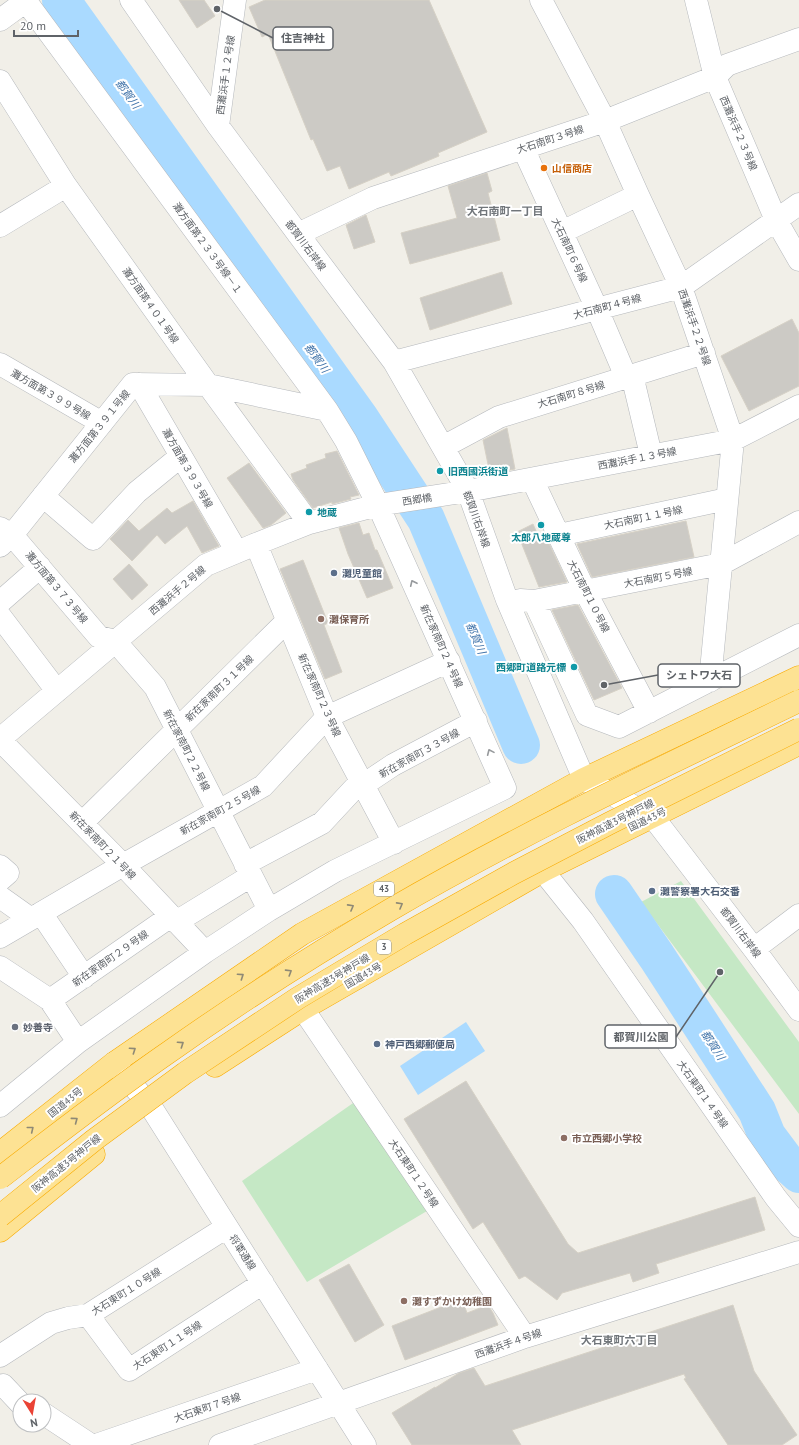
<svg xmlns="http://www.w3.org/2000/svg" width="799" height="1445" font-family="'PT Sans','Noto Sans JP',sans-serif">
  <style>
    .green { fill: #c5e8c5 }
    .water { fill: #aadaff }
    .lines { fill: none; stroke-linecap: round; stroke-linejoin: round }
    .river { stroke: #aadaff; stroke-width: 38 }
    .building { fill: #cccac5; stroke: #d6d1c6 }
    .minor-casing { stroke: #b5b8bc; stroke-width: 23 }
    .highway-casing { stroke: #f9ab00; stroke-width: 23 }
    .minor { stroke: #fff; stroke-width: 22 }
    .highway { stroke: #fde293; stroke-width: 22 }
    .highway-bridge-casing { stroke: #f9ab00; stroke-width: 23; stroke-linecap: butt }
    .highway-bridge { stroke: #fde293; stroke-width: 22 }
    .oneway { stroke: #979a9d }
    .oneway2 { stroke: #8e8975 }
    .food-dot { fill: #e8710a; stroke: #fff; stroke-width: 1.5 }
    .culture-dot { fill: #0f9aa8; stroke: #fff; stroke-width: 1.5 }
    .service-dot { fill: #5c6f8a; stroke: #fff; stroke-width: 1.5 }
    .education-dot { fill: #8d6e63; stroke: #fff; stroke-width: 1.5 }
    .worship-dot { fill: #6b7280; stroke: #fff; stroke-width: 1.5 }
    .labels { text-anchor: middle; stroke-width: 4; stroke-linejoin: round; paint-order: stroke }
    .shield { fill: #fff; stroke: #8f9295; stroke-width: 1 }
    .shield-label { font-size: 9px; font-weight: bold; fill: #5f6368 }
    .street-label { font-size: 10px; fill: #5f6368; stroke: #fff }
    .food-label { font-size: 10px; font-weight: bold; fill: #c56008; stroke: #fff; text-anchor: start }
    .culture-label { font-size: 10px; font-weight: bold; fill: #0d838f; stroke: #fff; text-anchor: start }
    .service-label { font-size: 10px; font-weight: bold; fill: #4e5e75; stroke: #fff; text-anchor: start }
    .education-label { font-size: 10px; font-weight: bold; fill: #785e54; stroke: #fff; text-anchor: start }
    .worship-label { font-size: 10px; font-weight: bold; fill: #5b616d; stroke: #fff; text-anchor: start }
    .water-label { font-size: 11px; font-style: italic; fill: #4174aa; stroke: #fff }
    .neighbourhood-label { font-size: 11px; font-weight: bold; fill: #70757a; stroke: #fff }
    .leader { fill: none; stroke: #5f6368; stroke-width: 1.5 }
    .callout-dot { fill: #5f6368; stroke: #fff; stroke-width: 1.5 }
    .callout { fill: #fff; stroke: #5f6368; stroke-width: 1.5 }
    .callout-label { font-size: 11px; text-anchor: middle; font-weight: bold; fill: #5f6368 }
  </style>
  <rect width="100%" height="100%" fill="#f1efe8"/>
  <path class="green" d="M681,881l118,161v72l-158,-212z
    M356,1101l71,110 -120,71 -65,-101z"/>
  <path class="water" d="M466,1022l19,29 -67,44 -18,-29z"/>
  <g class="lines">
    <path class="river" d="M61,0l298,417 67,102 95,226
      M614,894l43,63 100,154 10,25 21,28 11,10"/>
  </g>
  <path class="building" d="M179,0h25l11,16 -18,12z
    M265,0h164l58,132 -49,21 1,3 -48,20 -2,-4 -40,17 -9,-23 -13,5 -14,-32 -2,1 -43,-106 -6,3 -13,-30z
    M487,173l5,18 -4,2 12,47 -90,24 -9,-31 56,-15 -9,-32z
    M366,215l9,27 -21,7 -8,-24z
    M502,272l10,32 -82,26 -10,-32z
    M792,319l7,14v53l-50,25 -28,-55z
    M507,428l8,41 -25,5 -7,-34z
    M337,451l22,44 -9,2 1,2 -19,5v-2l-19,6 -20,-28 -2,-6 16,-6 -1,-3 20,-7 -1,-4z
    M249,463l37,50 -15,12 -8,3 -36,-50z
    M193,501l26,45 -17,7 -15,-27 -22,18 -8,-9 -25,26 -22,-22 18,-19 11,11 28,-23 5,5z
    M686,521l8,36 -102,20 -15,-33z
    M359,523l4,12 6,-2 6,17h2l16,38 -26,10 -19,-44 -9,-26z
    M533,524l7,16 6,-3 21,45 -28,5 -22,-55z
    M303,560l25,63 -4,2 18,47 -17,7 -45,-110z
    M129,564l19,21 -16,15 -19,-21z
    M578,605l44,83 -28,12 -42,-90z
    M466,1081l102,163 10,9 177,-56 10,33 -109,34 3,9 -26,9 -3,-9 -68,20 -5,7 -32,-24 -6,3 -36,-57 -10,7 -69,-110z
    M349,1264l35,61 -29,17 -36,-62z
    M462,1299l5,14 21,-8 5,8 5,12 -93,35 -13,-34z
    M733,1305l21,66 43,64 -15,10h-54l-44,-66 2,-1 -2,-4 -172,56 9,15h-109l-20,-32 43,-26v1l24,-15 15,-5 11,18z"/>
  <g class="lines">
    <g class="minor-casing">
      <path id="minor" d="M131,0l87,126 80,108 96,128 74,129 39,109 77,179 69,38 101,132 45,61
        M541,0l64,121 33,74 43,92 52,153 -23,241
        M696,0l19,77 61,143 23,40
        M0,20l26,-19
        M0,81l66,105 142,199 101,138
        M218,126l17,-126
        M523,148l74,161 29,68
        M0,226l66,-40
        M562,232l76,-37
        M298,234l75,-36 232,-77 110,-44 12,-12 72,-26
        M394,362l287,-75 118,-83
        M0,364l102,59
        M632,375l19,80
        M139,384l98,168
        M443,447l56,-30 205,-64
        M532,479l53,112 64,121
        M43,496l50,43 44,-47 44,-36
        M0,528l12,7 87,102 16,4 40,46 114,223
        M559,535l168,-36
        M256,544l71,173 67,126
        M0,546l12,-11 121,-151 75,1 119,25
        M520,600l14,1 187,-37 78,-42
        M534,601l53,114 32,12 180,-92
        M0,602l40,-35
        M0,616l57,75
        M0,739l206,-174 50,-21 53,-21 69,-18 90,-14 265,-51 66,-34
        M0,740l123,125 82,87
        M363,785l30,-20 83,-44
        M82,823l205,-202
        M245,864l77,-41 39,-42
        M0,866l8,7 -8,7
        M543,871l40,50 193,277 23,28
        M0,897l31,22
        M41,913l43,64
        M176,922l75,-46
        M0,937l123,-72 140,-79 64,-69 122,-56
        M754,949l45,-34
        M0,967l50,33 28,42
        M50,1000l121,-84
        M303,1009l222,328
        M114,1063l37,44 214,338
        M0,1106l78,-64 127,-90 64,-42 66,-39 170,-83 -127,-283 -32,-64 -19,-31 -302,-410
        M88,1315l41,55 134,-87
        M0,1356l51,-33 17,-5 20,-3 139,-88
        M3,1385l17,18
        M44,1414l47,31
        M96,1445l221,-76
        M220,1445l305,-108 274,-85"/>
    </g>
    <g class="highway-casing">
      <path id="highway" d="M215,1066l88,-57 240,-138 256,-127
        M0,1153l114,-90 188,-129 282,-155 215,-102
        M0,1231l94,-77"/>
    </g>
    <use href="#minor" class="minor"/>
    <use href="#highway" class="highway"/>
    <g class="highway-bridge-casing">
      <path id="highway-bridge" d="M0,1178c56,-43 111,-86 169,-126 72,-51 146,-98 221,-142 132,-77 271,-142 409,-209
        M0,1216l94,-76 91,-67 113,-75 107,-64 109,-61 96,-50 189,-94"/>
    </g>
    <use href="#highway-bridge" class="highway-bridge"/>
  </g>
  <defs><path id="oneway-chevron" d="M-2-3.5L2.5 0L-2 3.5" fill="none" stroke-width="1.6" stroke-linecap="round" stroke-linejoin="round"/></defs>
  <g class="oneway">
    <use href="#oneway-chevron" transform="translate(413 583) rotate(-115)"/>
    <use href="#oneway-chevron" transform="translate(490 752) rotate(-114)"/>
  </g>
  <g class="oneway2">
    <use href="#oneway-chevron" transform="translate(400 905) rotate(-29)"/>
    <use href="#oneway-chevron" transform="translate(351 907) rotate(-29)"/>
    <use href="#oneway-chevron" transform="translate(289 972) rotate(-32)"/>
    <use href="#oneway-chevron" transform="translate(241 976) rotate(-34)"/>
    <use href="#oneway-chevron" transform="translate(181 1044) rotate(-34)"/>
    <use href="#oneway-chevron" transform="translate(133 1050) rotate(-34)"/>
    <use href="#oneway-chevron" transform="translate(75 1120) rotate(-37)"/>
    <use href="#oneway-chevron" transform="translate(31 1129) rotate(-39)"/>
  </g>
  <circle class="food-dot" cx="544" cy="168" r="4"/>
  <g class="culture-dot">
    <circle cx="440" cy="471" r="4"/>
    <circle cx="309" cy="512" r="4"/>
    <circle cx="541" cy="525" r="4"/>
    <circle cx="574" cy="667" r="4"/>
  </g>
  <g class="service-dot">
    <circle cx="334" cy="573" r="4"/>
    <circle cx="652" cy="891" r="4"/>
    <circle cx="377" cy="1044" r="4"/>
  </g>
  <g class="education-dot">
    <circle cx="321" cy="619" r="4"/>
    <circle cx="564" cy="1138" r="4"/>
    <circle cx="404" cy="1301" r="4"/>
  </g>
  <circle class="worship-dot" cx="15" cy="1027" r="4"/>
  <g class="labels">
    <g class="shield">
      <rect x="374" y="882" width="20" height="14" rx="3"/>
      <rect x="377" y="940" width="14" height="14" rx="3"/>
    </g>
    <g class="shield-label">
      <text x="384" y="892">43</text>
      <text x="384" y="950">3</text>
    </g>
    <g class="street-label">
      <text transform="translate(225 75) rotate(-82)" y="4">西灘浜手１２号線</text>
      <text transform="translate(739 133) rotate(67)" y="4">西灘浜手２３号線</text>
      <text transform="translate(550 139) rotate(-18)" y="4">大石南町３号線</text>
      <text transform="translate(306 245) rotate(53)" y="4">都賀川右岸線</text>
      <text transform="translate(208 248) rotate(54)" y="4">灘方面第２３３号線－１</text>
      <text transform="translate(570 250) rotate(65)" y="4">大石南町６号線</text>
      <text transform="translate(151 305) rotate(55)" y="4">灘方面第４０１号線</text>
      <text transform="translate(607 306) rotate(-15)" y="4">大石南町４号線</text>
      <text transform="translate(695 327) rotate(71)" y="4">西灘浜手２２号線</text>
      <text transform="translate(51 394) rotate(30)" y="4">灘方面第３９９号線</text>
      <text transform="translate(571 394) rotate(-17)" y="4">大石南町８号線</text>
      <text transform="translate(99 426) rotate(-51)" y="4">灘方面第３９１号線</text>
      <text transform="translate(637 458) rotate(-11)" y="4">西灘浜手１３号線</text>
      <text transform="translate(188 468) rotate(60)" y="4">灘方面第３９３号線</text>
      <text transform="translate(417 499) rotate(-9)" y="4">西郷橋</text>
      <text transform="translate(643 517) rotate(-12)" y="4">大石南町１１号線</text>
      <text transform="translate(477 519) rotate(70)" y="4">都賀川右岸線</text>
      <text transform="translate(658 577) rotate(-11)" y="4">大石南町５号線</text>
      <text transform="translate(57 587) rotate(50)" y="4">灘方面第３７３号線</text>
      <text transform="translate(177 590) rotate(-40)" y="4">西灘浜手２号線</text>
      <text transform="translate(589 596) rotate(63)" y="4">大石南町１０号線</text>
      <text transform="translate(442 646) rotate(66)" y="4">新在家南町２４号線</text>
      <text transform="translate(219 688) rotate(-44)" y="4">新在家南町３１号線</text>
      <text transform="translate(320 695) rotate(66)" y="4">新在家南町２３号線</text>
      <text transform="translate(187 750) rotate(63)" y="4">新在家南町２２号線</text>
      <text transform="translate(419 753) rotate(-29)" y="4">新在家南町３３号線</text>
      <text transform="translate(220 810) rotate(-29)" y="4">新在家南町２５号線</text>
      <text transform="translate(647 819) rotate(-26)" y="4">国道43号</text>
      <text transform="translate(615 821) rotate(-27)" y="4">阪神高速3号神戸線</text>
      <text transform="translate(103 845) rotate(46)" y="4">新在家南町２１号線</text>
      <text transform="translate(741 932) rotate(53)" y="4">都賀川右岸線</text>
      <text transform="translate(110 958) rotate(-35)" y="4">新在家南町２９号線</text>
      <text transform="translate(363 975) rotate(-30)" y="4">国道43号</text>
      <text transform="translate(332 978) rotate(-31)" y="4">阪神高速3号神戸線</text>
      <text transform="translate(703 1094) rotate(55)" y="4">大石東町１４号線</text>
      <text transform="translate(65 1102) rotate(-39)" y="4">国道43号</text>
      <text transform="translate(66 1163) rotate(-39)" y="4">阪神高速3号神戸線</text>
      <text transform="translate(414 1173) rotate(56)" y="4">大石東町１２号線</text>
      <text transform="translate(243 1252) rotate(58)" y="4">将軍通線</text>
      <text transform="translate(126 1291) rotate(-32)" y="4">大石東町１０号線</text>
      <text transform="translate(508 1343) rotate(-19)" y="4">西灘浜手４号線</text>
      <text transform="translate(167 1345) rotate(-33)" y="4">大石東町１１号線</text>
      <text transform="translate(207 1407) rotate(-19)" y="4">大石東町７号線</text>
    </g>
    <g class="food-label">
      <text x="552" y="172">山信商店</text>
    </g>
    <g class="culture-label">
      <text x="448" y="475">旧西國浜街道</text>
      <text x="317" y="516">地蔵</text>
      <text x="541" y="541" text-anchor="middle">太郎八地蔵尊</text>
      <text x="566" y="671" text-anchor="end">西郷町道路元標</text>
    </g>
    <g class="service-label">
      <text x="342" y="577">灘児童館</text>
      <text x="660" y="895">灘警察署大石交番</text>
      <text x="385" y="1048">神戸西郷郵便局</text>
    </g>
    <g class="education-label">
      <text x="329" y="623">灘保育所</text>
      <text x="572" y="1142">市立西郷小学校</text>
      <text x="412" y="1305">灘すずかけ幼稚園</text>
    </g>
    <g class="worship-label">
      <text x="23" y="1031">妙善寺</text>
    </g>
    <g class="water-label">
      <text transform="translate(128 94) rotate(54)" y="4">都賀川</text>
      <text transform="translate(317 358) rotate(54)" y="4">都賀川</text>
      <text transform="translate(476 638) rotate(67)" y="4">都賀川</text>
      <text transform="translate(713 1045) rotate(57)" y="4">都賀川</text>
    </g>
    <g class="neighbourhood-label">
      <text x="505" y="215">大石南町一丁目</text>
      <text x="619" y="1344">大石東町六丁目</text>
    </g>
  </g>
  <path class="leader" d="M217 9L273 38M604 685L658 675M720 972L676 1037"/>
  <g class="callout-dot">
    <circle cx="217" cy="9" r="4"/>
    <circle cx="604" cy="685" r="4"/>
    <circle cx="720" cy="972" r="4"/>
  </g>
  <g class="callout">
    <rect x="273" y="27" width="60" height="23" rx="4"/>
    <rect x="658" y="664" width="82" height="23" rx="4"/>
    <rect x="605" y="1025" width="71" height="23" rx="4"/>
  </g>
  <g class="callout-label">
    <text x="303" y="42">住吉神社</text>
    <text x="699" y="679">シェトワ大石</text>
    <text x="641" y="1041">都賀川公園</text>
  </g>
  <g transform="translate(32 1413) rotate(169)"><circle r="19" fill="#ffffff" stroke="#bfc1c3"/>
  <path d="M0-3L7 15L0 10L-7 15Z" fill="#ea4335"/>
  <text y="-6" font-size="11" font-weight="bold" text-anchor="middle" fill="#5f6368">N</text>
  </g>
  <path d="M14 30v6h64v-6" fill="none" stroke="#5f6368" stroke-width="2"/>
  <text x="20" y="30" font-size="12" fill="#5f6368" stroke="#ffffff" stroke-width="3" paint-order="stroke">20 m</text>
</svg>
